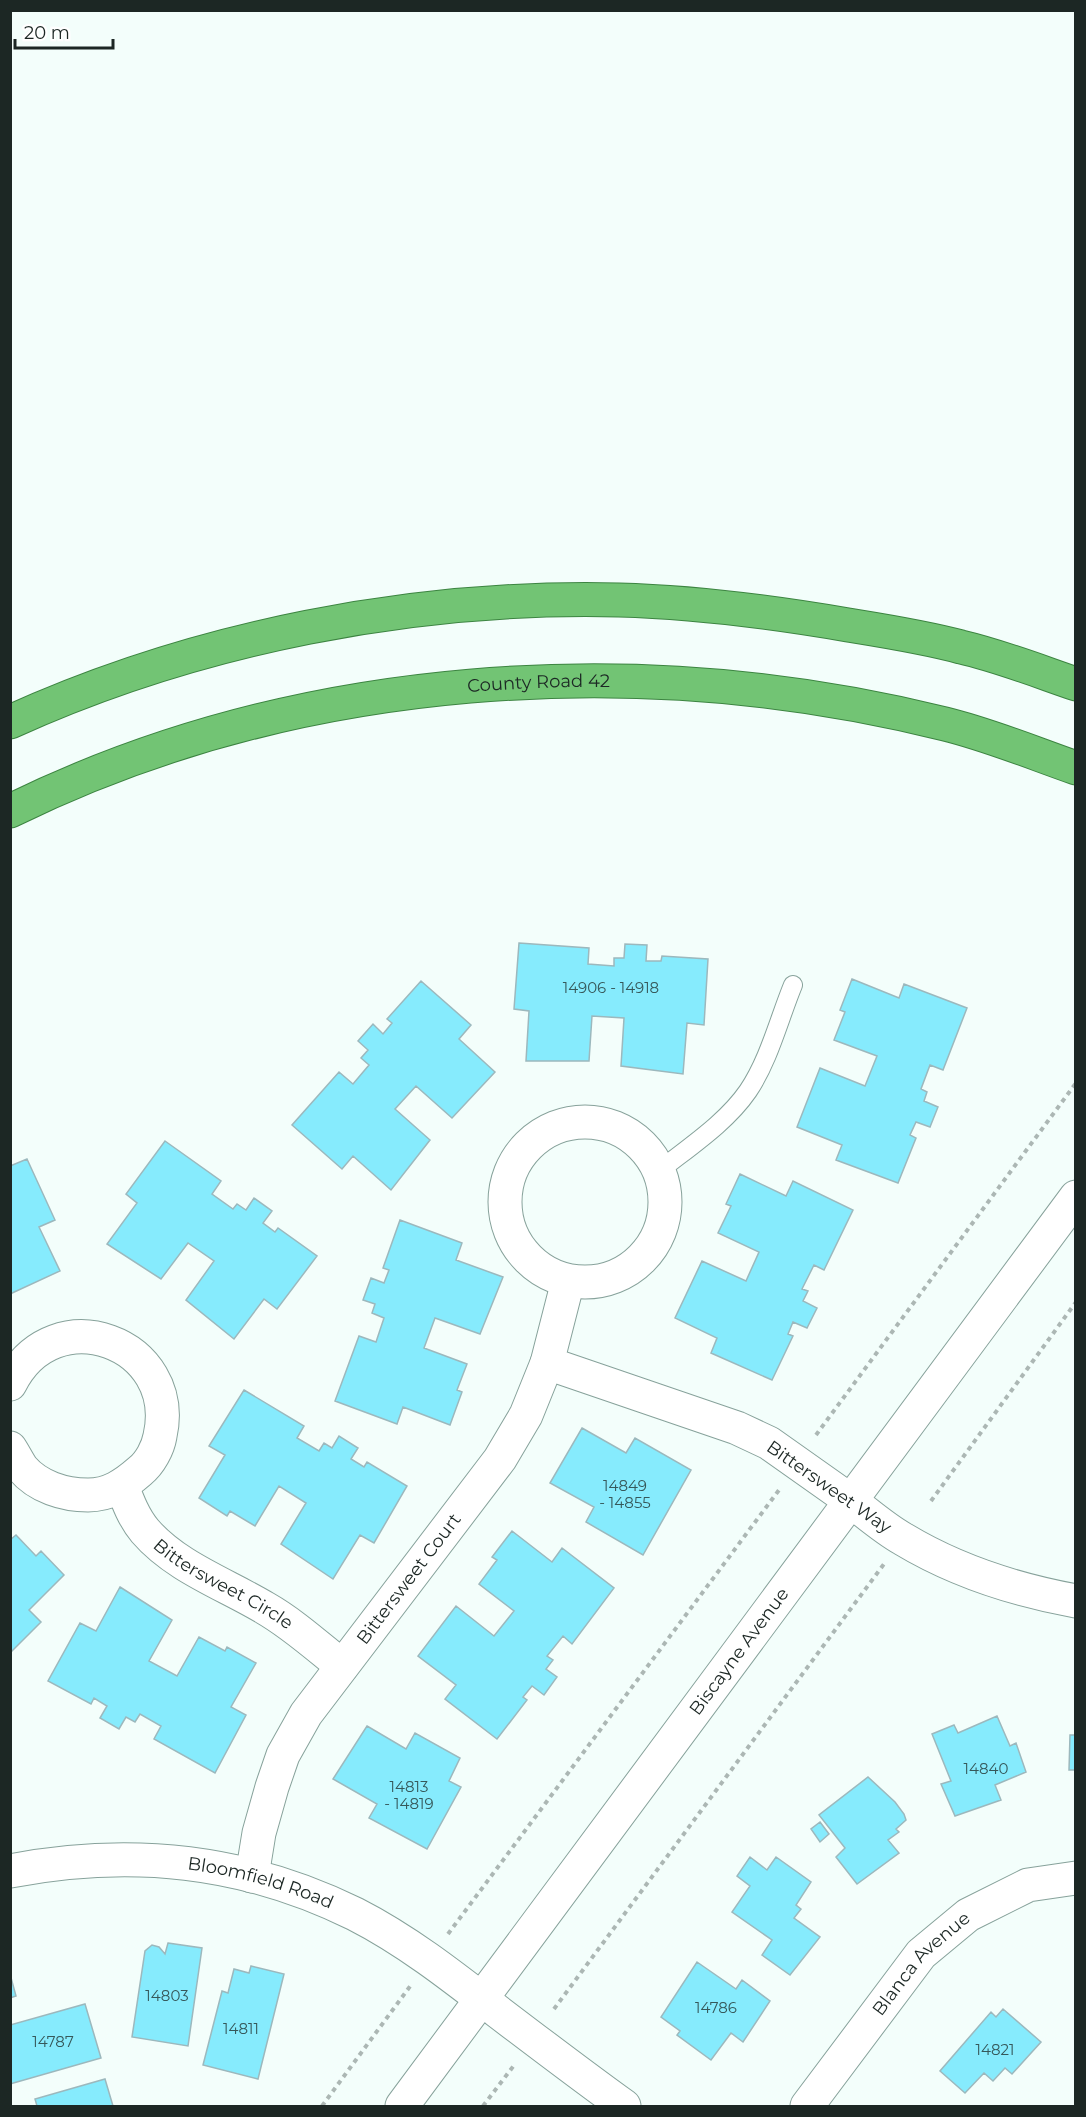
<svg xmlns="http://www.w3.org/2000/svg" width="1086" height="2117" font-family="Montserrat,sans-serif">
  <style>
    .building { fill: #86ebfd; stroke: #9cb8bd; stroke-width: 1.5 }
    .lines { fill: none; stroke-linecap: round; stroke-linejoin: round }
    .service-casing { stroke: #87a29b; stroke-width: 20 }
    .minor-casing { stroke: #87a29b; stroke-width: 35 }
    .tertiary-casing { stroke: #87a29b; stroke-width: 35 }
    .trunk-casing { stroke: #3c8441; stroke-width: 35 }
    .path { stroke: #acb7b4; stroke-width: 4; stroke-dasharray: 4.5 4.5; stroke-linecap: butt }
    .service { stroke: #fff; stroke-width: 18 }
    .minor { stroke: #fff; stroke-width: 33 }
    .tertiary { stroke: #fff; stroke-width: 33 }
    .trunk { stroke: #72c474; stroke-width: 33 }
    .labels { text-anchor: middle; stroke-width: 4.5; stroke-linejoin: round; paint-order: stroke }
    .number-label { font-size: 15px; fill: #36585a }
    .street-label { font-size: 18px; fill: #1c2724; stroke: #fff }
  </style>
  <rect width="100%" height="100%" fill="#f3fefb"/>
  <path class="building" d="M519,943l70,5 -1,16 26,2v-8h10l1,-14 22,1 -1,16h15l1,-5 46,3 -4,66 -17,-2 -4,51 -62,-8 3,-48 -32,-2 -3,45h-63l3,-50 -15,-2z
    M852,979l47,19 5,-14 63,24 -24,62 -13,-5 -9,24 6,3 -3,9 14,6 -8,20 -14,-5 -6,13 6,3 -18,45 -62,-23 6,-15 -45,-18 23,-59 45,18 12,-30 -43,-16 11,-28 -5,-2z
    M421,981l50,44 -12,14 36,33 -43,46 -36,-32 -21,23 35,31 -39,50 -38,-34 -11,13 -50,-44 47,-53 14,12 16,-19 -8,-7 7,-8 -10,-9 15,-17 10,10 9,-11 -5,-4z
    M165,1141l56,40 -9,13 21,15 4,-5 9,6 8,-12 18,13 -9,12 12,9 3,-4 39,28 -40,53 -13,-10 -30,40 -48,-39 28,-39 -26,-18 -27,36 -54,-35 30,-41 -11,-9z
    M27,1159l28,61 -16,7 21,44 -50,23v-128z
    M740,1174l46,22 7,-15 60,29 -29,60 -10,-5 -12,24 6,2 -5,10 14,7 -10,20 -14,-6 -5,12 5,2 -21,44 -61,-27 6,-15 -42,-20 27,-57 44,20 13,-29 -41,-19 13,-27 -5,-2z
    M400,1220l62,23 -6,17 47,17 -23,57 -45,-16 -11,30 43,16 -10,26 5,2 -12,33 -47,-18 -6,17 -62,-23 24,-65 17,6 8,-24 -12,-5 3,-9 -12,-4 8,-22 13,5 5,-13 -6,-2z
    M244,1390l60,36 -7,12 22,13 5,-8 8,5 7,-12 19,12 -7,11 13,8 3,-5 40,24 -33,57 -14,-8 -27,44 -52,-35 25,-41 -27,-17 -24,40 -25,-15 -3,5 -28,-18 26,-43 -16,-9z
    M582,1428l44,25 9,-15 56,32 -48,85 -57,-33 8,-15 -44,-24z
    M512,1531l40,31 10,-14 52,40 -42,56 -9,-8 -16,20 6,4 -7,9 11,8 -13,18 -12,-9 -9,11 4,3 -30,39 -52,-40 11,-14 -38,-29 38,-50 38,30 20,-25 -35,-27 18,-24 -5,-3z
    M16,1535l20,21 5,-5 23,24 -35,35 12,12 -31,31v-113z
    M120,1587l52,33 -23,41 28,15 22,-39 26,14 2,-4 29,16 -25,44 15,8 -31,58 -61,-34 7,-13 -21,-12 -5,8 -9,-5 -7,12 -19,-11 7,-12 -13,-8 -3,6 -43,-23 32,-58 16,8z
    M997,1716l13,30 6,-3 10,29 -31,13 6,15 -46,16 -14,-32 10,-3 -19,-47 22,-9 4,8z
    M367,1726l39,23 9,-16 45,25 -11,23 12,6 -34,62 -58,-31 8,-14 -44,-25z
    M1070,1735h6v35h-7z
    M868,1777l27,25 9,12 2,6 -10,9 3,3 -11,8 11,13 -42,31 -21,-27 9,-9 -26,-33z
    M820,1822l9,12 -9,8 -9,-13z
    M750,1857l17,13 9,-13 35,25 -15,23 5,4 -7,9 26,19 -30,38 -28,-20 10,-15 -40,-28 18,-26 -13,-10z
    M168,1943l34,5 -14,98 -56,-9 13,-86 7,-6 7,2 6,7z
    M697,1962l39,27 6,-9 28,21 -27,41 -12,-9 -20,27 -34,-25 3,-4 -19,-14z
    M251,1966l33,8 -26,105 -55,-14 19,-74 6,2 6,-24 15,4z
    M10,1974l6,22 -6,2z
    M85,2004l16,54 -91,26v-59z
    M1003,2009l38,33 -29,32 -7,-6 -12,13 -9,-8 -19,20 -25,-22 51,-59 5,5z
    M105,2079l8,27h-76l-2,-7z"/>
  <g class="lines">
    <g class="service-casing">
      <path id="service" d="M659,1171c30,-24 67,-48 89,-80 21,-31 31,-72 45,-106"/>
    </g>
    <g class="minor-casing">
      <g id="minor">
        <circle cx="585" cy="1202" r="80"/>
        <path d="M547,1363l190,65 32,15 82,58"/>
        <path d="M10,1384c44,-89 171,-41 150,52 -2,12 -10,27 -20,35 -16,14 -31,24 -52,24 -24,0 -50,-8 -66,-27 -4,-6 -8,-14 -12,-20"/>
        <path id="s1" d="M122,1486c6,16 12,32 23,45 31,36 80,53 120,77 28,16 52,38 77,58"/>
        <path id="s2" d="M10,1871c120,-23 234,-12 345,43 51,26 97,62 142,97 42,32 84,64 127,95"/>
        <path id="s3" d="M252,1876l7,-43 13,-46 11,-32 23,-41 194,-255 26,-44 21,-52 21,-82"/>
        <path id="s4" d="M807,2106l114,-152 47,-39 60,-30 48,-7"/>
      </g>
    </g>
    <g class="tertiary-casing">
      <g id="tertiary">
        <path d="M851,1501c17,13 34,28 52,38 53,32 113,51 173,62"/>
        <path id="s5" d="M402,2106l674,-909"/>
      </g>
    </g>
    <g class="trunk-casing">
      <g id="trunk">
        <path d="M10,722c187,-85 404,-127 609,-122 76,2 153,12 229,25 37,6 76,12 113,22 39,9 77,24 115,37"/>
        <path id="s6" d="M10,811c287,-141 628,-163 935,-87 45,11 88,29 131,44"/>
      </g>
    </g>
    <path class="path" d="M816,1435l260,-352
      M931,1501l145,-199
      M448,1934l331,-444
      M554,2009l330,-445
      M322,2106l89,-121
      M483,2106l32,-42"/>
    <use href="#service" class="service"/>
    <use href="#minor" class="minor"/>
    <use href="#tertiary" class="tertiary"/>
    <use href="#trunk" class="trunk"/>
  </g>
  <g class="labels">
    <g class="number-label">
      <text x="611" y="993">14906 - 14918</text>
      <text x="625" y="1491">14849<tspan x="625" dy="17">- 14855</tspan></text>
      <text x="986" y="1774">14840</text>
      <text x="409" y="1792">14813<tspan x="409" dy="17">- 14819</tspan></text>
      <text x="167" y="2001">14803</text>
      <text x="716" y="2013">14786</text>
      <text x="241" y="2034">14811</text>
      <text x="53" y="2047">14787</text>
      <text x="995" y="2055">14821</text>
    </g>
    <g class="street-label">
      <text dy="6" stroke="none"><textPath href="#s6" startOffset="548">County Road 42</textPath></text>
      <text transform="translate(829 1487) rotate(35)" y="6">Bittersweet Way</text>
      <text dy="6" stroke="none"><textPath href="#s3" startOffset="342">Bittersweet Court</textPath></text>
      <text dy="6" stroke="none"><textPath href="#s1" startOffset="146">Bittersweet Circle</textPath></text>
      <text dy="6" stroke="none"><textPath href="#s5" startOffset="566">Biscayne Avenue</textPath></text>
      <text dy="6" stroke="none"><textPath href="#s2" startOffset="254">Bloomfield Road</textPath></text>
      <text dy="6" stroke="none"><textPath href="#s4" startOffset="183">Blanca Avenue</textPath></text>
    </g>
  </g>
  <rect width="1086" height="2117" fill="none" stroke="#1c2724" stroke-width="24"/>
  <path d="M15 39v9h98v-9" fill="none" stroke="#1c2724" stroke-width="3"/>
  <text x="24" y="39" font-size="18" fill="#1c2724" stroke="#ffffff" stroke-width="4.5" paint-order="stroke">20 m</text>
</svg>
